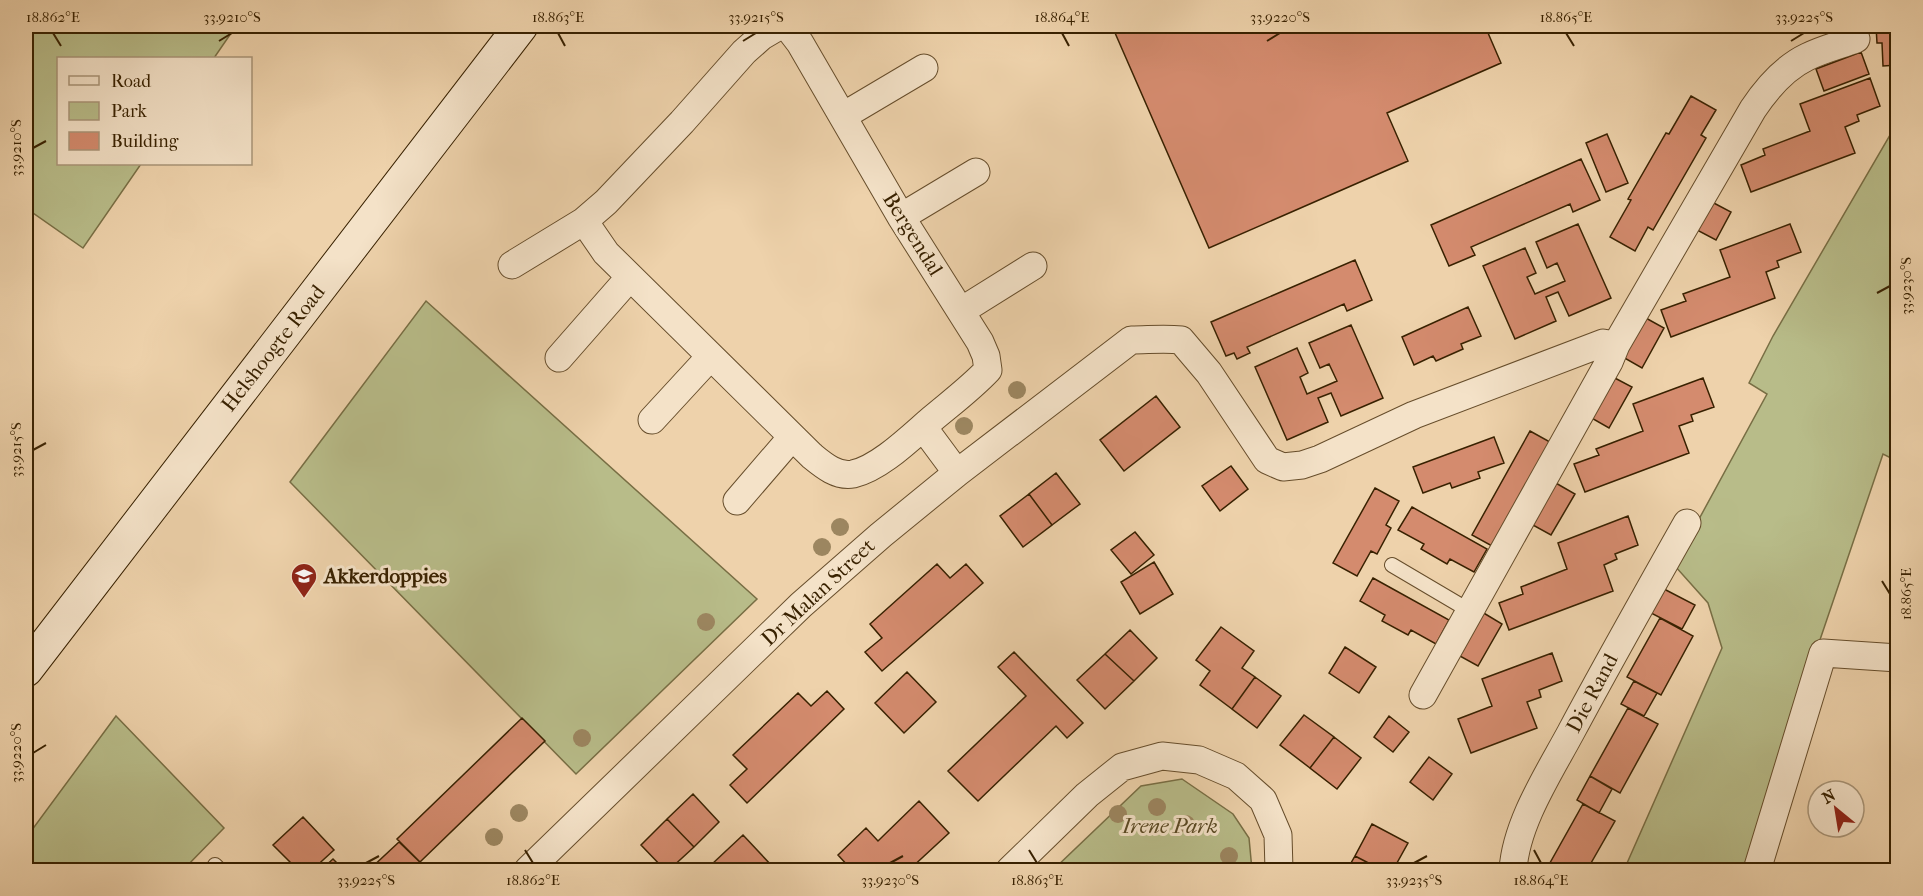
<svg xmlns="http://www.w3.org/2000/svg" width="1923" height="896" font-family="'IM FELL French Canon',serif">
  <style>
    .green { fill: #b8bc89; stroke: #786e44; stroke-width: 1.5 }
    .building { fill: #d48b6e; stroke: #382100; stroke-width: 1.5 }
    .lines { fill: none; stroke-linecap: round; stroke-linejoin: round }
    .service-casing { stroke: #664d2b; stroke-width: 16 }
    .minor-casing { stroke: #664d2b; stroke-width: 29 }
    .secondary-casing { stroke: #382100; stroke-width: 35 }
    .service { stroke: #f4e2c8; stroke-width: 14 }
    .minor { stroke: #f4e2c8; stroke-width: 27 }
    .secondary { stroke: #f4e2c8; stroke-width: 33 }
    .tree { fill: #9c8660 }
    .ticks { fill: none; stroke: #382100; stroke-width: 2 }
    .labels { text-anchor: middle; stroke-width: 6; stroke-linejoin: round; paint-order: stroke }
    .street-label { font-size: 21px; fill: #382100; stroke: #f4e2c8 }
    .poi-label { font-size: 21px; font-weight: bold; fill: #382100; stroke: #f4e2c8; text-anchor: start }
    .park-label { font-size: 21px; font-style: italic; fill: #584822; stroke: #f4e2c8 }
    .neatline { fill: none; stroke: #382100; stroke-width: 2 }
    .ticks-label { font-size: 15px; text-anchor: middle; fill: #382100 }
  </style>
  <rect width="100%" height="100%" fill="#eed2ab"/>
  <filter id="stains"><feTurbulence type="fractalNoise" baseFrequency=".00333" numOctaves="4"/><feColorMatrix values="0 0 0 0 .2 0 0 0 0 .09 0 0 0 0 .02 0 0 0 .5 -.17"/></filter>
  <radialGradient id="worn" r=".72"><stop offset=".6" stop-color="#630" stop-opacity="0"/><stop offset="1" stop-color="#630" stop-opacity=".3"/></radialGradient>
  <path class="green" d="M26,26h210l-22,32h-156v106h83l-58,84 -57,-40z
    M1897,123v338l-14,-7 -98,289 -35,127h-126l98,-222 -14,-45 -34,-38 93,-171 -18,-11 24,-47z
    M426,301l331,298 -181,175 -286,-292z
    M116,716l108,112 -41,42h-157v-32z
    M1182,779l51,35 16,24 3,32h-199l88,-84z"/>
  <path class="building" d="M1112,26h373l16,37 -114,50 21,48 -199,87z
    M1876,26h22v39l-15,1 -1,-23h-5z
    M1861,52l8,22 -45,17 -8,-22z
    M1870,78l10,28 -23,9 2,6 -14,6 10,26 -104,39 -10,-27 24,-10 -2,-6 47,-18 -10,-27z
    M1691,96l25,14 -15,25 5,3 -53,92 -5,-3 -13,24 -25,-14 21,-37 -3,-1 38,-66 3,1z
    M1607,134l21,49 -22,9 -20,-49z
    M1581,159l19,41 -27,12 -3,-8 -99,43 4,8 -26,11 -18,-41z
    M1710,201l21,11 -15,28 -21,-11z
    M1578,224l33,74 -42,18 -11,-24 -12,5 10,24 -41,18 -32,-73 42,-18 11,25 -9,4 8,17 30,-13 -8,-18 -10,5 -11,-26z
    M1790,224l11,28 -24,9 2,6 -13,5 9,26 -104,39 -10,-27 25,-9 -3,-7 47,-17 -10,-27z
    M1355,260l17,40 -25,11 -3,-7 -97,43 3,6 -13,6 -3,-6 -8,3 -15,-34z
    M1468,307l13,29 -20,8 2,5 -27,12 -3,-5 -19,9 -12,-28z
    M1644,317l20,11 -22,40 -21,-12z
    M1351,325l32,73 -42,18 -10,-23 -13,5 10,24 -41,18 -32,-73 42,-19 11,25 -8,4 7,17 30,-13 -8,-17 -9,4 -11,-25z
    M1611,376l21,11 -23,41 -21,-12z
    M1703,378l11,29 -23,8 2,6 -14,5 10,27 -104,39 -11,-28 25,-9 -3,-6 47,-18 -10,-27z
    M1156,396l24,31 -56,44 -24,-31z
    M1530,431l20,11 -58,104 -20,-11z
    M1494,437l10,26 -26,9 2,6 -28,10 -2,-5 -27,10 -10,-26z
    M1231,466l17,23 -28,22 -18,-25z
    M1056,473l24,31 -28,21 -23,-31z
    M1554,482l21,12 -24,41 -20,-11z
    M1375,488l24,13 -13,24 5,3 -14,26 -6,-3 -14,25 -24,-13z
    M1029,494l23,31 -29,22 -23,-31z
    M1412,507l75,42 -13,23 -24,-13 -3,5 -26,-15 3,-5 -26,-14z
    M1628,516l10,29 -23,9 2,5 -13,6 9,26 -104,39 -10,-27 24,-9 -2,-7 46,-18 -9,-26z
    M1135,532l19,23 -23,19 -20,-24z
    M1154,562l19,32 -33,20 -19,-32z
    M937,564l13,14 16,-14 17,19 -101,88 -17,-19 17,-14 -12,-14z
    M1373,578l76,42 -13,24 -25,-14 -3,5 -26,-14 3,-6 -25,-14z
    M1664,589l31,16 -13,24 -31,-16z
    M1482,612l20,12 -24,42 -20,-11z
    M1660,618l33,18 -32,59 -34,-18z
    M1221,627l33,24 -12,17 13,9 -23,32 -32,-24 10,-14 -14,-11z
    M1130,630l27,28 -23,23 -29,-27z
    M1345,647l31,20 -17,26 -30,-20z
    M1014,652l69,71 -16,15 -11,-12 -78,75 -30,-30 78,-75 -28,-29z
    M1552,653l10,28 -23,9 2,7 -14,5 10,26 -66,25 -13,-34 34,-13 -10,-27z
    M1105,654l29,27 -29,28 -28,-29z
    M907,672l29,30 -32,31 -29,-30z
    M1255,677l26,19 -24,32 -25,-19z
    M1634,681l23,12 -13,23 -23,-12z
    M827,691l17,18 -97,94 -17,-18 17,-16 -14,-14 65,-62 13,13z
    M1628,708l30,16 -38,69 -30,-17z
    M1304,715l30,22 -24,31 -30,-23z
    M1389,716l20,16 -16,20 -19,-15z
    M522,718l23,23 -125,121 -23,-23z
    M1334,737l27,21 -24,31 -27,-21z
    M1429,757l23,17 -19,26 -23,-18z
    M1590,776l22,13 -13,24 -22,-13z
    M693,794l26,28 -25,25 -27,-28z
    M919,801l30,32 -40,37h-63l4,-2 -12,-13 28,-27 12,13z
    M1583,804l32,17 -28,49h-41z
    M303,817l31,33 -22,20h-14l-25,-25z
    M667,819l27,28 -25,23h-4l-24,-25z
    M1372,824l36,19 -15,27h-11l-27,-14z
    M743,835l29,31 -5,4h-51l-5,-5z
    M399,842l29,28h-59z
    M1355,856l27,14h-35z
    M333,859l11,11h-23z"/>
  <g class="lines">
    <g class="service-casing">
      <path id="service" d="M1392,565l78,46
        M215,865l5,5"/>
    </g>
    <g class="minor-casing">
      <path id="minor" d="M843,116l81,-48
        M901,217l75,-45
        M584,221l22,32 206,203c11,9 25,21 41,18 27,-6 58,-37 79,-55 19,-16 39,-31 56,-49l-2,-14 -6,-14 -79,-125 -101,-174 -13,-17
        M512,265l72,-44 22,-19 76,-80 62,-70 18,-16 17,-10
        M961,311l72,-45
        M559,358l71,-81
        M652,420l58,-63
        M923,427l34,46
        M737,501l55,-64
        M1423,695l186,-333 7,-17 137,-236c14,-21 31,-41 54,-52 16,-8 33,-12 49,-18
        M528,870l273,-265 80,-70 76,-62 174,-133c17,0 33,-2 50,0l28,33 58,87 16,7 19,-2 18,-6 94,-44 189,-72 13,2
        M1010,870l77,-75 35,-28 40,-11 37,4 37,16 27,24 15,35 1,35
        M1513,870c3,-47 36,-97 58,-138 38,-71 77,-140 116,-209
        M1757,870l66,-217 75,5"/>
    </g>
    <g class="secondary-casing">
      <path id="secondary" d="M26,670l495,-644"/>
    </g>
    <use href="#service" class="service"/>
    <use href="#minor" class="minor"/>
    <use href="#secondary" class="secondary"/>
  </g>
  <g class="tree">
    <circle cx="1017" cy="390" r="9"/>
    <circle cx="964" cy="426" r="9"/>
    <circle cx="840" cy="527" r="9"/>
    <circle cx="822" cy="547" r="9"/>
    <circle cx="706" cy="622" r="9"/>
    <circle cx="582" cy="738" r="9"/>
    <circle cx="1157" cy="807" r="9"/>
    <circle cx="519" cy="813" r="9"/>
    <circle cx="1118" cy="814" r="9"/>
    <circle cx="1186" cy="824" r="9"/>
    <circle cx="494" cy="837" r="9"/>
    <circle cx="1229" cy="856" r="9"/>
  </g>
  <path class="ticks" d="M53,33l8,13M558,33l7,13M1062,33l7,13M1566,33l8,13M219,41l13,-8M743,41l13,-8M1267,41l13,-8M1791,41l13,-8M33,148l13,-7M1877,293l13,-7M33,450l13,-7M1882,581l8,13M33,753l13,-8M525,850l8,13M1029,850l8,13M1534,850l7,13M366,863l13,-7M890,863l13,-7M1414,863l13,-7"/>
  <defs>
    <g id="school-pin" transform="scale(1.35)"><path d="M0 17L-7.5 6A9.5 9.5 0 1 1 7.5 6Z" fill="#8f2418" stroke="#f4e2c8"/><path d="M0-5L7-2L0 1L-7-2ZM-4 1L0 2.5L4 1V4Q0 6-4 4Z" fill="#fff"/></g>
  </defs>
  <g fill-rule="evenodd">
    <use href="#school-pin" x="304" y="576"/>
  </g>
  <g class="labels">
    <g class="street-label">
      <text transform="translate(913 234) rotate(58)" y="7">Bergendal</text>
      <text transform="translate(273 348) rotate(-52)" y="7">Helshoogte Road</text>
      <text transform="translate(818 592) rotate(-43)" y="7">Dr Malan Street</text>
      <text transform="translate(1592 693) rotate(-62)" y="7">Die Rand</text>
    </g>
    <g class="poi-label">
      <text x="324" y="583">Akkerdoppies</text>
    </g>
    <g class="park-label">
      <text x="1170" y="833">Irene Park</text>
    </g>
  </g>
  <rect width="1923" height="896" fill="none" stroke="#eed2ab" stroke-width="66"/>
  <rect x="57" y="57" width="195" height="108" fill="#f4e2c8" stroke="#a99578" stroke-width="1.5"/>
  <rect x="69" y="76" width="30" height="9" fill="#f4e2c8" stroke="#a99578" stroke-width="1.5"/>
  <text x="111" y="87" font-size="18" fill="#382100">Road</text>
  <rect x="69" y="102" width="30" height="18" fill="#b8bc89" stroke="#a99578" stroke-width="1.5"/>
  <text x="111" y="117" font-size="18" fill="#382100">Park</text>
  <rect x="69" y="132" width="30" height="18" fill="#d48b6e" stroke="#a99578" stroke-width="1.5"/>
  <text x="111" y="147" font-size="18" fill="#382100">Building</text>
  <g transform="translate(1836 809) rotate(330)"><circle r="28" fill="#f4e2c8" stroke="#a99578" stroke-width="1.5"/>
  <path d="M0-4.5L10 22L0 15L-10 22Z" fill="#8f2418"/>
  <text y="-9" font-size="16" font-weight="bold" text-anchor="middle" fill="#382100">N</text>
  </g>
  <rect x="33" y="33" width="1857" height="830" class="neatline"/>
  <g class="ticks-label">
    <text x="53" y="22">18.862°E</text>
    <text x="232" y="22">33.9210°S</text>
    <text x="558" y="22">18.863°E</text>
    <text x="756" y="22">33.9215°S</text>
    <text x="1062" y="22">18.864°E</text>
    <text x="1280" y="22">33.9220°S</text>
    <text x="1566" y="22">18.865°E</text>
    <text x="1804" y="22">33.9225°S</text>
    <text transform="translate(16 148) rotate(-90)" y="5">33.9210°S</text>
    <text transform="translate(1906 286) rotate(-90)" y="5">33.9230°S</text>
    <text transform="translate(16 450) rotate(-90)" y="5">33.9215°S</text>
    <text transform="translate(1906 594) rotate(-90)" y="5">18.865°E</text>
    <text transform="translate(16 753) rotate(-90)" y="5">33.9220°S</text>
    <text x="366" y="885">33.9225°S</text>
    <text x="533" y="885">18.862°E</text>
    <text x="890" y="885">33.9230°S</text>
    <text x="1037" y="885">18.863°E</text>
    <text x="1414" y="885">33.9235°S</text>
    <text x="1541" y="885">18.864°E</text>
  </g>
  <rect width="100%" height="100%" filter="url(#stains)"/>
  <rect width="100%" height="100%" fill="url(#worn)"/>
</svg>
